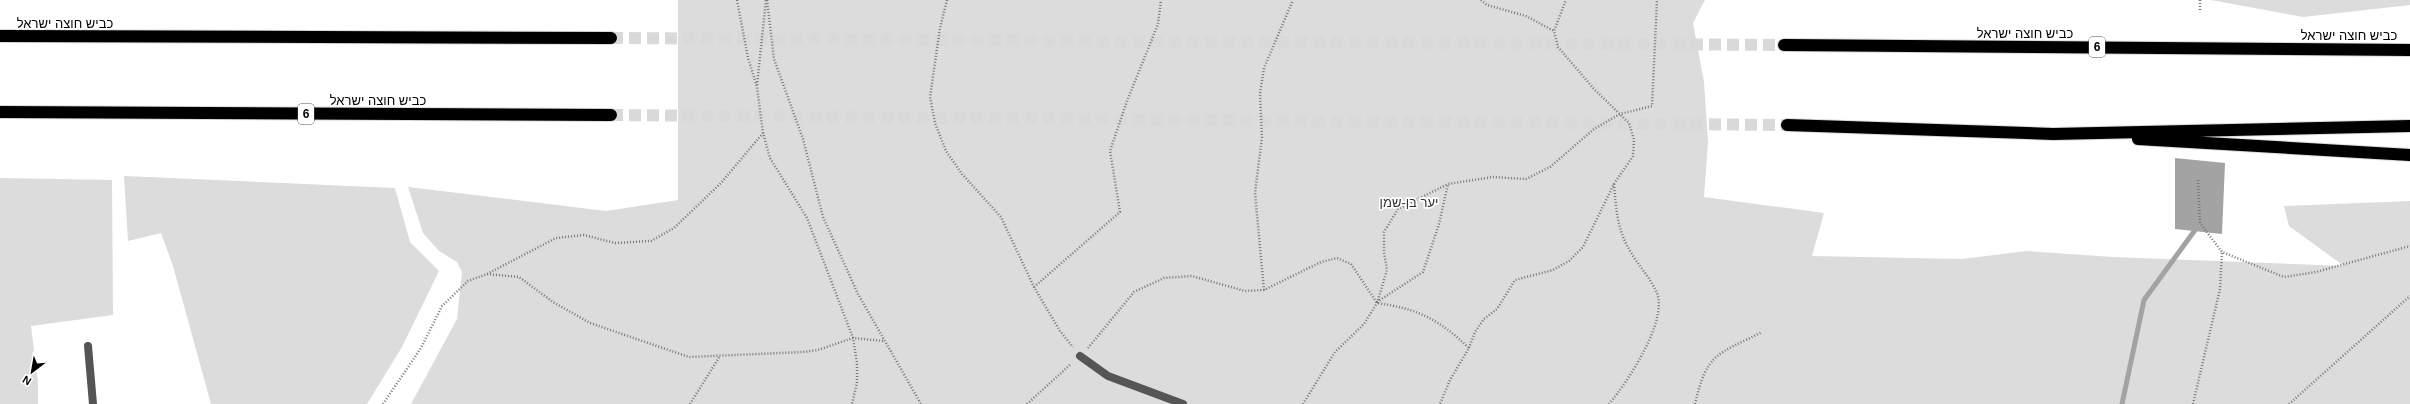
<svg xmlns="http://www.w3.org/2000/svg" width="2410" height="404" viewBox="0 0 2410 404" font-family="Helvetica,'Noto Sans Hebrew',sans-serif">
<rect width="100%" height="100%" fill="#fff"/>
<path fill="#dcdcdc" d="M678,0H1705L1693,23L1704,82L1708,142L1704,197L1824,213L1812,256L1962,259L2026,251L2113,257L2344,266L2289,226L2284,206L2410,201V404H411L457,319L462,272L457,262L439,251L423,233L408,187L606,211L678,200Z
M2211,0H2410V5L2303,17Z
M124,176L395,188L410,242L439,271L402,347L367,404H211L173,266L161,233L128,241Z
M0,178L112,180L113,315L31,326L38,382V404H0Z"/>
<path fill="#a3a3a3" d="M2175,158L2225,163L2222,234L2175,229Z"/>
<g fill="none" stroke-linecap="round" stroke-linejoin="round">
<path stroke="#a3a3a3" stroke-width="5" d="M2122,404L2144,300L2198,226"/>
<path stroke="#d9d9d9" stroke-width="12" stroke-dasharray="12 6" stroke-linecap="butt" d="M611,38L1784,45
M611,115L1787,125"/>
<g stroke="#dbdbdb" stroke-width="14">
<path id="highway" d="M0,36L611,38
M1784,45L2410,50
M0,112L611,115
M1787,125L2053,134L2410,126
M2138,139L2410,155"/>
</g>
<path stroke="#777" stroke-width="2.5" stroke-dasharray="1 2" stroke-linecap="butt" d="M737,0L748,58L757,87L763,133L770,158L807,218L853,338L857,363V383L852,404
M767,0L774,59L803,139L823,217L858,294L921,404
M947,0L940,28L930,97L935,123L946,151L962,174L1001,217L1034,287L1060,331L1073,347
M1481,0L1487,5L1526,16L1554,31
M2200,0V10
M757,85L766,0
M2198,180L2200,223L2222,252L2284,277L2316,272L2410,246
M487,274L556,238L584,235L615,243L651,241L674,228L721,183L763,133
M1034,287L1120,212L1110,151L1127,101L1158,24L1161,0
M1264,290L1255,193L1262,137L1260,93L1264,68L1293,0
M1377,302L1423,272L1439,224L1448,184
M1088,348L1134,292L1164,278L1192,276L1245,291L1264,290L1321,262L1337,258L1351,264L1377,303C1419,309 1438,319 1469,348L1450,380L1440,404
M1469,348L1475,332L1484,319L1497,309L1515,280L1553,270L1569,261L1583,247L1614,184L1633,156L1634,140L1629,123L1594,89L1558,47L1554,31L1566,0
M383,404L421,348L442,306L468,281L487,274L519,277L553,302L590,323L689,357L803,352L818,350L853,338L884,341
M690,404L720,356
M1027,404L1071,364
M1303,404L1335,352L1364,324L1377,303L1387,270L1384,252V232L1398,209L1448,184L1493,177L1526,179L1550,167L1594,129L1620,114L1652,106L1657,0
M1609,404C1627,383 1668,321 1657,293C1650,277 1637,264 1629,249C1617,229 1616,207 1614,184
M1695,404C1707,352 1717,355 1762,332
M2193,404L2220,289L2222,252
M2289,404L2410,296"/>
<path stroke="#555" stroke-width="8" d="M88,346L93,404
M1080,356L1108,376L1183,404"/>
<use href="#highway" stroke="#000" stroke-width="12"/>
</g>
<g text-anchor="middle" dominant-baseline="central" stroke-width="3.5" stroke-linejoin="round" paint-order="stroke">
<g fill="#fff" stroke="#4c4c4c" stroke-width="1">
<rect x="2089" y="37" width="16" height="20" rx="3"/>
<rect x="298" y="104" width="16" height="20" rx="3"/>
</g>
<g font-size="12" font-weight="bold" fill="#000">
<text x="2097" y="47">6</text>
<text x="306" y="114">6</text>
</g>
<g font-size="13" fill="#000" stroke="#fff">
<text x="65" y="23">כביש חוצה ישראל</text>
<text x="2025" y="33">כביש חוצה ישראל</text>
<text x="2349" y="35">כביש חוצה ישראל</text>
<text x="378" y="100">כביש חוצה ישראל</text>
</g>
<g font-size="13" fill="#333" stroke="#fff">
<text x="1409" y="202">יער בן-שמן</text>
</g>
</g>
<g transform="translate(32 372) rotate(211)" stroke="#ffffff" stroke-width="3" paint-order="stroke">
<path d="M0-3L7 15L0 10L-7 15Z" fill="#000000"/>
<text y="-6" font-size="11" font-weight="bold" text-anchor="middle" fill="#000000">N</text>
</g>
</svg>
